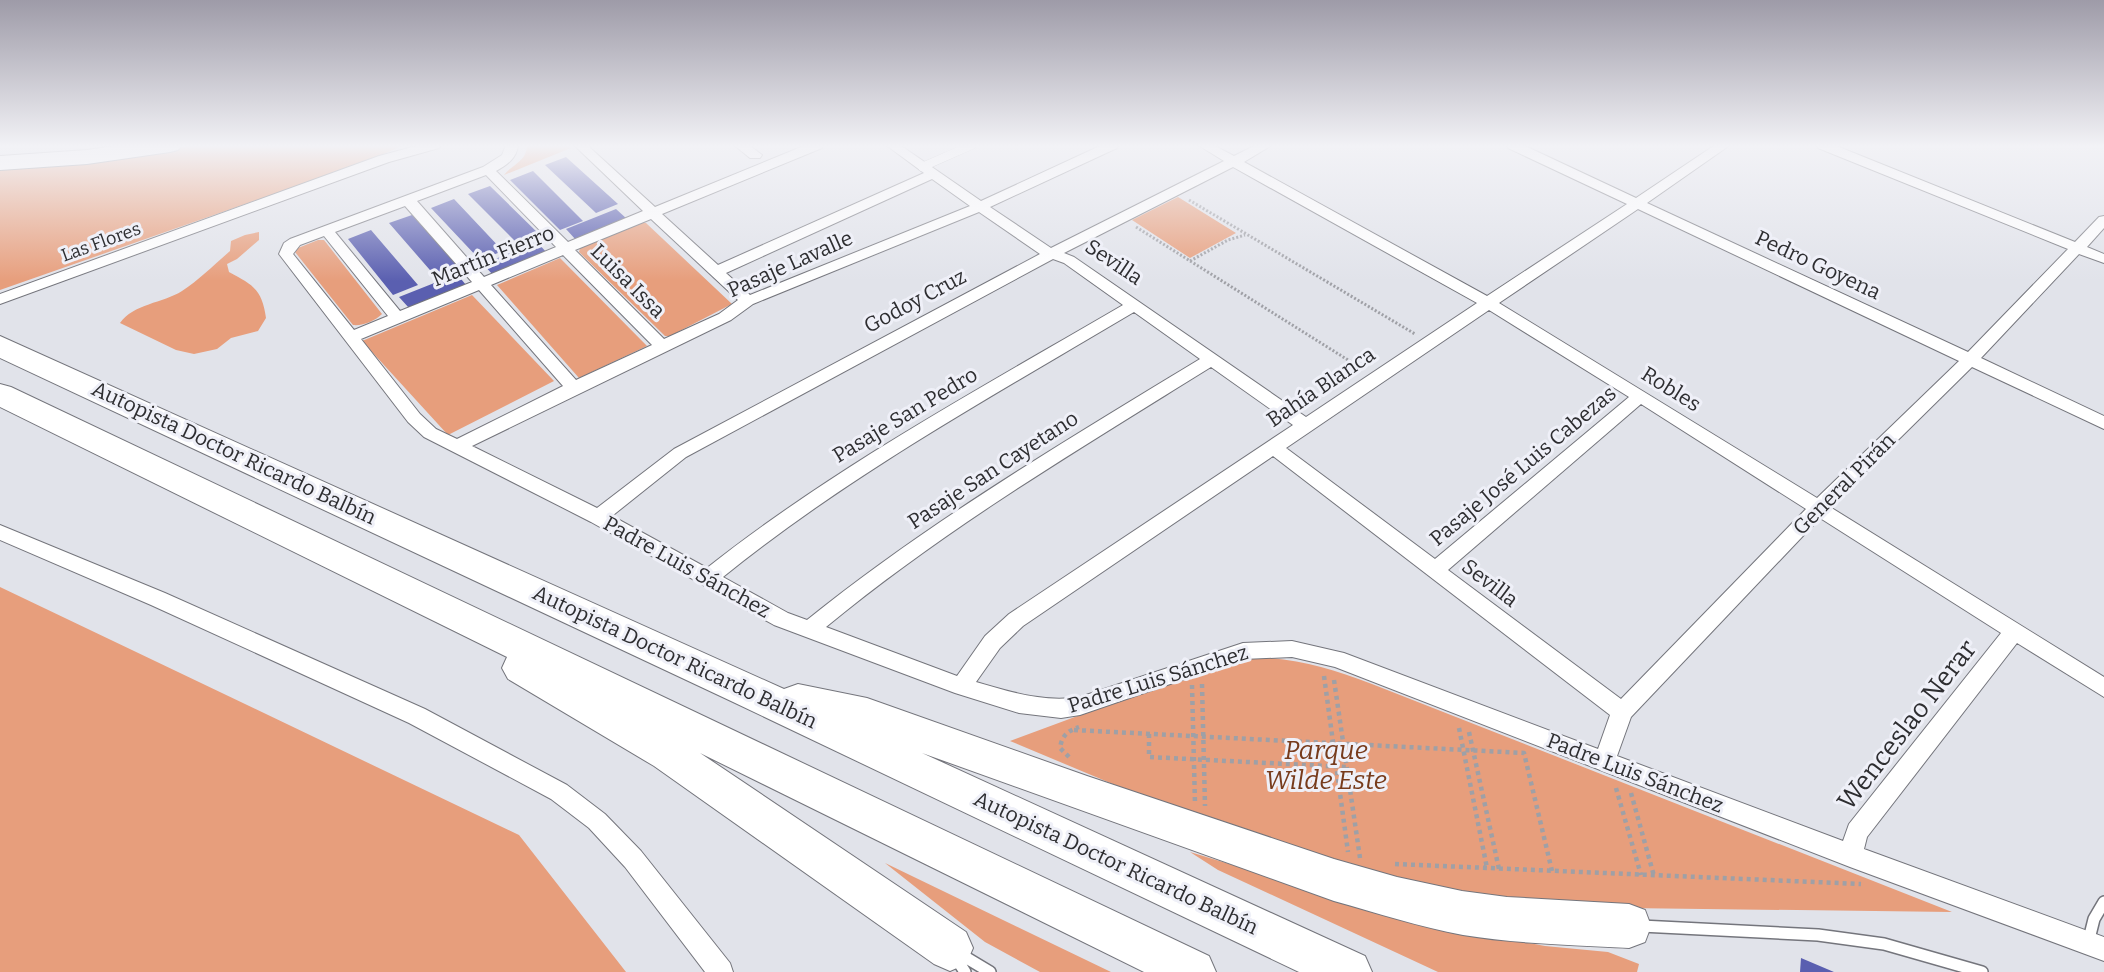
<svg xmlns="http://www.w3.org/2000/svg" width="2104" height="972" viewBox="0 0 2104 972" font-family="Bitter,serif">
<rect width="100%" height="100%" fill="#e1e3ea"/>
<path fill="#e79e7c" d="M194,145H404L368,161L0,290V168L149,153Z
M527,145H567L571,148L504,175C513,164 527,161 527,145Z
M1178,197L1236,233L1190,258L1132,220Z
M639,222L646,223L732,304L670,336H665L579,252L580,248Z
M259,232V240L237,259L227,264L229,272C253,285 262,289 266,318L258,331L231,338L217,349L194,354L176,350L120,323C133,304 163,303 182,291C199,280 215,264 230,251L231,241L245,235Z
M318,240H324L382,314C375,321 363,326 353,325L295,252L298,248Z
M560,258L647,346L579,378L497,285Z
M472,295L554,381L448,435L362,341Z
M0,587L519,835L626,972H0Z
M1251,657C1298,658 1329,668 1372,684L1952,912L1626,908L1513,903L1416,886L1189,816L1010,741L1218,664Z
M1190,852L1328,894L1486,935L1545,946L1608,952L1639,964L1637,972H1438L1218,870Z
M885,863L1111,972H1040L985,942Z"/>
<path fill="#5a5fb0" d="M566,157L618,204L596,213L545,165Z
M533,171L583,221L560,230L510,180Z
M490,186L541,236L519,245L468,194Z
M454,199L503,251L480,260L431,208Z
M616,209L627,219L576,240L566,229Z
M412,215L460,267L436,277L389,223Z
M371,230L418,285L393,295L348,239Z
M537,242L547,253L493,275L483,264Z
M457,274L466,285L409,308L399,297Z
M1801,958L1834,972H1800Z"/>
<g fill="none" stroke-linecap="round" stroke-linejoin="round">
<g stroke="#74757c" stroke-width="9">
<path id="service-far1" d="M922,167L972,145"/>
</g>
<g stroke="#74757c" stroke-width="14">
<path id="service" d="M1641,926L1818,935L1884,944L1982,972
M2088,943L2094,919L2104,902
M960,954L990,972
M956,958L965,972"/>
</g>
<g stroke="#74757c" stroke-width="2">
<path id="minor" d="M420,145H441L439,148L389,162L0,304V294L379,156Z
M506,145H518C517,158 507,165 496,171L568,242L643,211L574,145H587L655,207L806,145H823L822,148L662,214L718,265L924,173L886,145H900L981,201L1102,145H1118L1117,148L990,207L1051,248L1224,161L1198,145H1213L1234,156L1256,145H1272L1244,162L1487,296L1627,204L1508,148L1507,145H1523L1636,198L1715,145H1730L1647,203L1968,352L2068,249L1818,148L1817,145H1834L2075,242L2099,217L2104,216V228L2087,247L2104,254V263L2079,254L1981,358L2104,416V429L1972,367L1830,507L2104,677V697L2017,643L1867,837L1864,849L2104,937V961L1850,867L1335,667L1292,657L1243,659L1080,715L1061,718L1019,713L955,693L774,625L591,522L424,437L408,422L279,254L284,243L290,239L483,167L502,155ZM1233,167L1477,303L1306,417L1074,257L1064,253ZM486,175L556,247L484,277L417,201ZM932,179L970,206L750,295L726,273ZM405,206L472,282L400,311L335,232ZM1638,209L1959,361L1817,498L1499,303ZM979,212L1040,254L674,449L597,508L472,446L731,320L753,304ZM651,219L738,300L719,314L664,339L575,250ZM324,236L388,316L354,330L293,254L300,245ZM563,255L652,345L576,380L491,285ZM1053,259L1064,263L1123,305C981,388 836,466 707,568L612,516L686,457ZM479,290L563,386L457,439L436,429L420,414L361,339ZM1489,310L1629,397L1435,559L1286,448ZM1134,312L1200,359C1065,441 930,521 807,620L788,613L723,577C850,474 993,396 1134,312ZM1211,367L1293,425L1009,614L985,636L957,676L826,627C946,528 1079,449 1211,367ZM1641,404L1806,509L1621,699L1448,570ZM1273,456L1610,715L1598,749L1344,653L1292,641L1243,643L1080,697C1044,703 1011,692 976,682L1000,648L1023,626ZM1820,518L2001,633L1849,824L1843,841L1617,756L1631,717Z
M734,145H749L762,155L760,158H750Z
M0,525L165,593L425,709L567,785L605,814L641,851L730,963L733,972H705L625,867L589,828L551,799L409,723L151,605L0,540Z"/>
</g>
<g stroke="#74757c" stroke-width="2">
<path id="motorway" d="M121,145H182L178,150L170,152L87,164L0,170V156L87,150Z
M0,336L784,689L798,684L867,698L1087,776L1334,859L1397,877L1462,891L1507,897L1629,904L1645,910L1651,926L1645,942L1629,948C1574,945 1518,944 1463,935C1420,927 1377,913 1334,901L922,753L1365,956L1372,972H1299L731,701L0,358Z
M0,384L11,387L1209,956L1216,972H1144L700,753L966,932L973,948L966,964L950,971L934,964L654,766L508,679L502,668L507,657L0,407Z"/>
</g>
<path stroke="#9fa0a6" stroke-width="3" stroke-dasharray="2 2" stroke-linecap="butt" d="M1189,200L1415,334
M1136,227L1356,365
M1190,261L1228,240L1245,235"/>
<path stroke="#9fa0a6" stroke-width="4" stroke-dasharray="3 3" stroke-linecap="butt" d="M1353,363L1361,368"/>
<path stroke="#9fa0a6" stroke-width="4.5" stroke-dasharray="4 4" stroke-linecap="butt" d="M1324,676L1348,852
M1334,680L1360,858
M1202,684L1205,806
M1192,685L1195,804
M1459,728L1487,868
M1074,730L1524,753L1552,871
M1469,732L1499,869
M1149,734V757L1347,767
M1069,757L1060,748C1062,735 1068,731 1079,727
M1616,788L1641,875
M1631,793L1654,876
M1395,864L1861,884"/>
<use href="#service-far1" stroke="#fff" stroke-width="8"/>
<use href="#service" stroke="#fff" stroke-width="11"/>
<use href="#minor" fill="#fff" fill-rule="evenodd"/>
<use href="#motorway" fill="#fff" fill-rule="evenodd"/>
</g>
<linearGradient id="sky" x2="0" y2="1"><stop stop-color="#9e9ba8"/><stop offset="0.52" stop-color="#f2f2f6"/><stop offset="1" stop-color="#f2f2f6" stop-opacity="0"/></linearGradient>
<rect width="2104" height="281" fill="url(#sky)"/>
<g text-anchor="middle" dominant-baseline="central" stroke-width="6" stroke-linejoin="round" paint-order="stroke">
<g font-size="18" fill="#2e2e31" stroke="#eff0f8">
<text transform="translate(101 242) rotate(-20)">Las Flores</text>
</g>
<g font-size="21" fill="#2e2e31" stroke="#eff0f8">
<text transform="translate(493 256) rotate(-22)">Martín Fierro</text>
<text transform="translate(1114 262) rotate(34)">Sevilla</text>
<text transform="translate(790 264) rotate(-24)">Pasaje Lavalle</text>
<text transform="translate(1818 265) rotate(25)">Pedro Goyena</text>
<text transform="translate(628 281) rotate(45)">Luisa Issa</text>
<text transform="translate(915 301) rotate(-28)">Godoy Cruz</text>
<text transform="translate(1321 387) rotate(-34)">Bahía Blanca</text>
<text transform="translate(1671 389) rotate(32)">Robles</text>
<text transform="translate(905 415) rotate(-31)">Pasaje San Pedro</text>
<text transform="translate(234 453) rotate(25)">Autopista Doctor Ricardo Balbín</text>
<text transform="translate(1523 466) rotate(-40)">Pasaje José Luis Cabezas</text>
<text transform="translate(993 470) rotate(-33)">Pasaje San Cayetano</text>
<text transform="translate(1844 484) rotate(-45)">General Pirán</text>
<text transform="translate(687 567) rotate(29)">Padre Luis Sánchez</text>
<text transform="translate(1490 583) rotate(37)">Sevilla</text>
<text transform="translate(675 657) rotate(25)">Autopista Doctor Ricardo Balbín</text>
<text transform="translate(1158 679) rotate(-17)">Padre Luis Sánchez</text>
<text transform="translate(1635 773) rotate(21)">Padre Luis Sánchez</text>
<text transform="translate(1116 863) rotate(25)">Autopista Doctor Ricardo Balbín</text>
</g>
<g font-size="26" fill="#2e2e31" stroke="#eff0f8">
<text transform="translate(1907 725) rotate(-52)">Wenceslao Nerar</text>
</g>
<g font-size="26" font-style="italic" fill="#773b1c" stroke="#eff0f8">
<text x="1326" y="750">Parque<tspan x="1326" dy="30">Wilde Este</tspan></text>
</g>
</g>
</svg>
